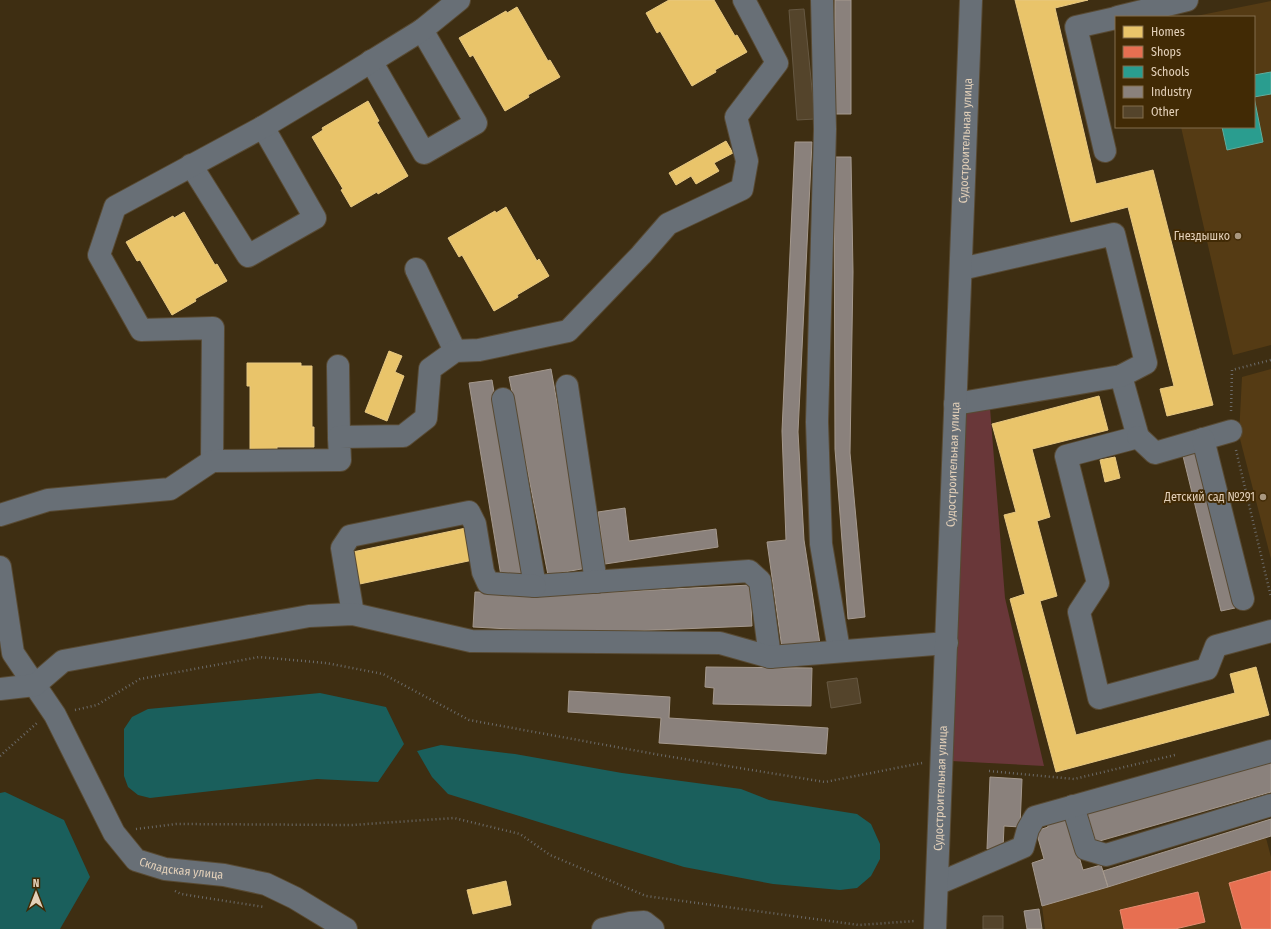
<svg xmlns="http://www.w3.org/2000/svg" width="1271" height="929" viewBox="0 0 1271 929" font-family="'Fira Sans Condensed',sans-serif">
<rect width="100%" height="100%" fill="#3e2e12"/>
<path fill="#553b14" d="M1271,1V345L1233,355L1181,127H1254V17H1191Z
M1271,369V559L1239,435L1242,377Z
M1266,838L1271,857V929H1045L1042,906L1108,887Z"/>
<path fill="#693739" d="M990,408L1005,598L1044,766L951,761L961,411Z"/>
<path fill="#1a5f5c" d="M320,693L386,707L404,744L378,782L317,779L150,798L138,795L128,787L124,776V729L132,717L148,709Z
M441,745L515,754L622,773L741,789L769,800L857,814L871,824L880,844V859L871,876L857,888L840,890L773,884L684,867L448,794L432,777L417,751Z
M5,792L64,820L90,877L60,929H0V793Z"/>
<path fill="#e9c46a" stroke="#e7c882" d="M669,0H714L735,36L737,35L747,52L715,70L716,72L692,86L660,31L657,33L646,13Z
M1015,0H1088L1055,8L1096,184L1153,170L1213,405L1167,416L1160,389L1174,386L1128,207L1071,222Z
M517,7L548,61L550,60L560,77L528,95L529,97L505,111L473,55L470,57L459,38L506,11L507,13Z
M368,101L379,121L377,122L408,176L378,194L377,192L351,207L341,190L343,189L312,137L323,130L322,128Z
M726,141L733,153L714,163L719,171L696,184L691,176L676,185L669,173Z
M506,207L537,261L539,259L549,276L517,295L518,297L494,311L462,255L459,257L448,238L495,211L496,213Z
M184,212L215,265L217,264L227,281L195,299L196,301L172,315L140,260L137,261L126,242L173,216L174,218Z
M389,351L402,356L395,372L404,376L387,421L365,412Z
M247,363H301V366H312V427H314V447H277V450H250V386H247Z
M1099,396L1108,430L1032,449L1050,517L1037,521L1057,596L1040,601L1076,735L1235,693L1230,674L1256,667L1269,715L1056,772L1010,599L1025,594L1004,515L1016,512L992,424Z
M1115,457L1120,478L1105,482L1100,460Z
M466,528L473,560L355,585L348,553Z
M506,881L511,905L473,914L467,890Z"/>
<path fill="#e76f51" stroke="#e68c70" d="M1271,871V929H1242L1229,883Z
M1198,892L1205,922L1175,929H1124L1120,910Z"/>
<path fill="#2a9d8f" stroke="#62ac9c" d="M1271,72V94L1254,97V75Z
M1254,97L1263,142L1227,150L1222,127H1254Z"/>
<path fill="#8a817c" stroke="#a5998e" d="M835,0H851V114H834Z
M795,142H812L798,432L804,540L820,644L782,648L767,542L786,540L782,431Z
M834,157H851L853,272L850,453L865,617L848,619L835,449Z
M551,369L587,568L548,575L509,377Z
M492,380L524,573L501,576L469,383Z
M1198,452L1235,608L1221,611L1183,456Z
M625,508L629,541L716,529L718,547L605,564L598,512Z
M750,585L752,626L584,633L473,627L475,592L576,594Z
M706,667L812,668L811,706L713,704L714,688L705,687Z
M569,691L670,697L669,718L828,728L826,754L659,743L661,718L568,712Z
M1271,758V792L1096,842L1086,811Z
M990,777L1022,779L1020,827L1004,826L1003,849H987Z
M1067,816L1083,870L1101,865L1108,887L1042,906L1032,863L1044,859L1036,831L1048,827L1047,822Z
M1271,819V836L1108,887L1103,871Z
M1039,909L1042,929H1027L1024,911Z"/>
<path fill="#54442b" stroke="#665842" d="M804,9L815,119L797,120L789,10Z
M857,678L861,703L831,708L827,682Z
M983,916H1003V929H983Z"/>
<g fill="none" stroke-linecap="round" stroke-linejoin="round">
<g stroke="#584a33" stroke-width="24">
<g id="minor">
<path d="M822,0L825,129L817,422L821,544L839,650"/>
<path d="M1118,17L1187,0"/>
<path d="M371,61L424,153L476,123L422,30"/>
<path d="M1105,151L1076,27L1116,18"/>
<path d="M191,165L248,256L315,218L263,127"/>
<path d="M416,269L455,351"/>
<path d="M338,366L339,437"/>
<path d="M1121,376L1138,437L1066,456L1098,583L1079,612L1099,698L1207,669L1216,646L1271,631"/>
<path d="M567,386L596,582"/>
<path d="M503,399L535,586L749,571L760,581L770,657"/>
<path d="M955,404L1121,376L1146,363L1114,234L961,269"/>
<path d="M1138,437L1155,453L1231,431"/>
<path d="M1203,439L1243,599"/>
<path d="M212,461L213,328L141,330L99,255L115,207L263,127L338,82L422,30L459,0"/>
<path d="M0,515L48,500L170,489L212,461L340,460L339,437L403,436L426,418L430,369L455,351L479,350L568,331L641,255L668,224L742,189L747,161L736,117L777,63L744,0"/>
<path id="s1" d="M0,567L13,653L55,715L114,833L136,860L165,869L224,875L266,884L295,898L346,929"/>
<path d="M353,614L342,548L350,536L469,512L475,524L483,572L488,583L535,586"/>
<path d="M0,689L35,685L63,661L309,616L353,614L471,641L720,643L770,657L947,643"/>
<path d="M1073,806L1086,849L1106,855L1271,805"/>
<path d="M937,884L1023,847L1028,829L1035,817L1271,751"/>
<path d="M603,929L630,923L644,922L653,929"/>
<path id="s2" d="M935,929L971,0"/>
</g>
</g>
<path stroke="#6b6a68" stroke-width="2.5" stroke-dasharray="1 3" stroke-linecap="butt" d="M1231,411L1232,370L1271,360
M1236,450L1271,597
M75,710L97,705L140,679L259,657L326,663L383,674L469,720L660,755L825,782L922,763
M0,756L37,723
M989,771L1074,779L1175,755
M136,829L176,824L352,825L454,818L520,834L550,855L646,896L859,925L915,921
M175,891L181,894L264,907"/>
<use href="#minor" stroke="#686f76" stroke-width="22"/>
</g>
<g fill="#a9977f" stroke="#412a05" stroke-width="1.5">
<circle cx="1238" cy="236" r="4"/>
<circle cx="1263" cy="497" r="4"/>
</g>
<g text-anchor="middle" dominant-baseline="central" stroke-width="4" stroke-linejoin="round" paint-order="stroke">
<g font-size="12" fill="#e3d0b9" stroke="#412a05">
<text stroke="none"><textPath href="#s2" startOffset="789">Судостроительная улица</textPath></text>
<text stroke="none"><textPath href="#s2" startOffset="465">Судостроительная улица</textPath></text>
<text stroke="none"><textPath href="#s2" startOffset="141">Судостроительная улица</textPath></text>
<text stroke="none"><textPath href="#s1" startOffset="375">Складская улица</textPath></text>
</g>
<g font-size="12" fill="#e3d0b9" stroke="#412a05" text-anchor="end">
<text x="1230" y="236">Гнездышко</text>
<text x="1255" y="497">Детский сад №291</text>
</g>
</g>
<rect x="1115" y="16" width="140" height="112" fill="#412a05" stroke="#826c4d"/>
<rect x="1123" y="26" width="20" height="12" fill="#e9c46a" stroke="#826c4d"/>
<text x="1151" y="36" font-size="12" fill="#e3d0b9">Homes</text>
<rect x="1123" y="46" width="20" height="12" fill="#e76f51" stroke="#826c4d"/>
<text x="1151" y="56" font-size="12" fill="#e3d0b9">Shops</text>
<rect x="1123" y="66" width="20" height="12" fill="#2a9d8f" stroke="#826c4d"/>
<text x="1151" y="76" font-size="12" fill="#e3d0b9">Schools</text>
<rect x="1123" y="86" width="20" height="12" fill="#8a817c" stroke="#826c4d"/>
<text x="1151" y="96" font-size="12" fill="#e3d0b9">Industry</text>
<rect x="1123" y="106" width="20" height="12" fill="#54442b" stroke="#826c4d"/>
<text x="1151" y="116" font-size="12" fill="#e3d0b9">Other</text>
<g transform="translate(36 893)" stroke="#412a05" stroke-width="3" paint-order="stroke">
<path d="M0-3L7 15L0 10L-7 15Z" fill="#e3d0b9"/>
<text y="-6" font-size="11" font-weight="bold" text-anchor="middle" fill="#e3d0b9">N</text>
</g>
</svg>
